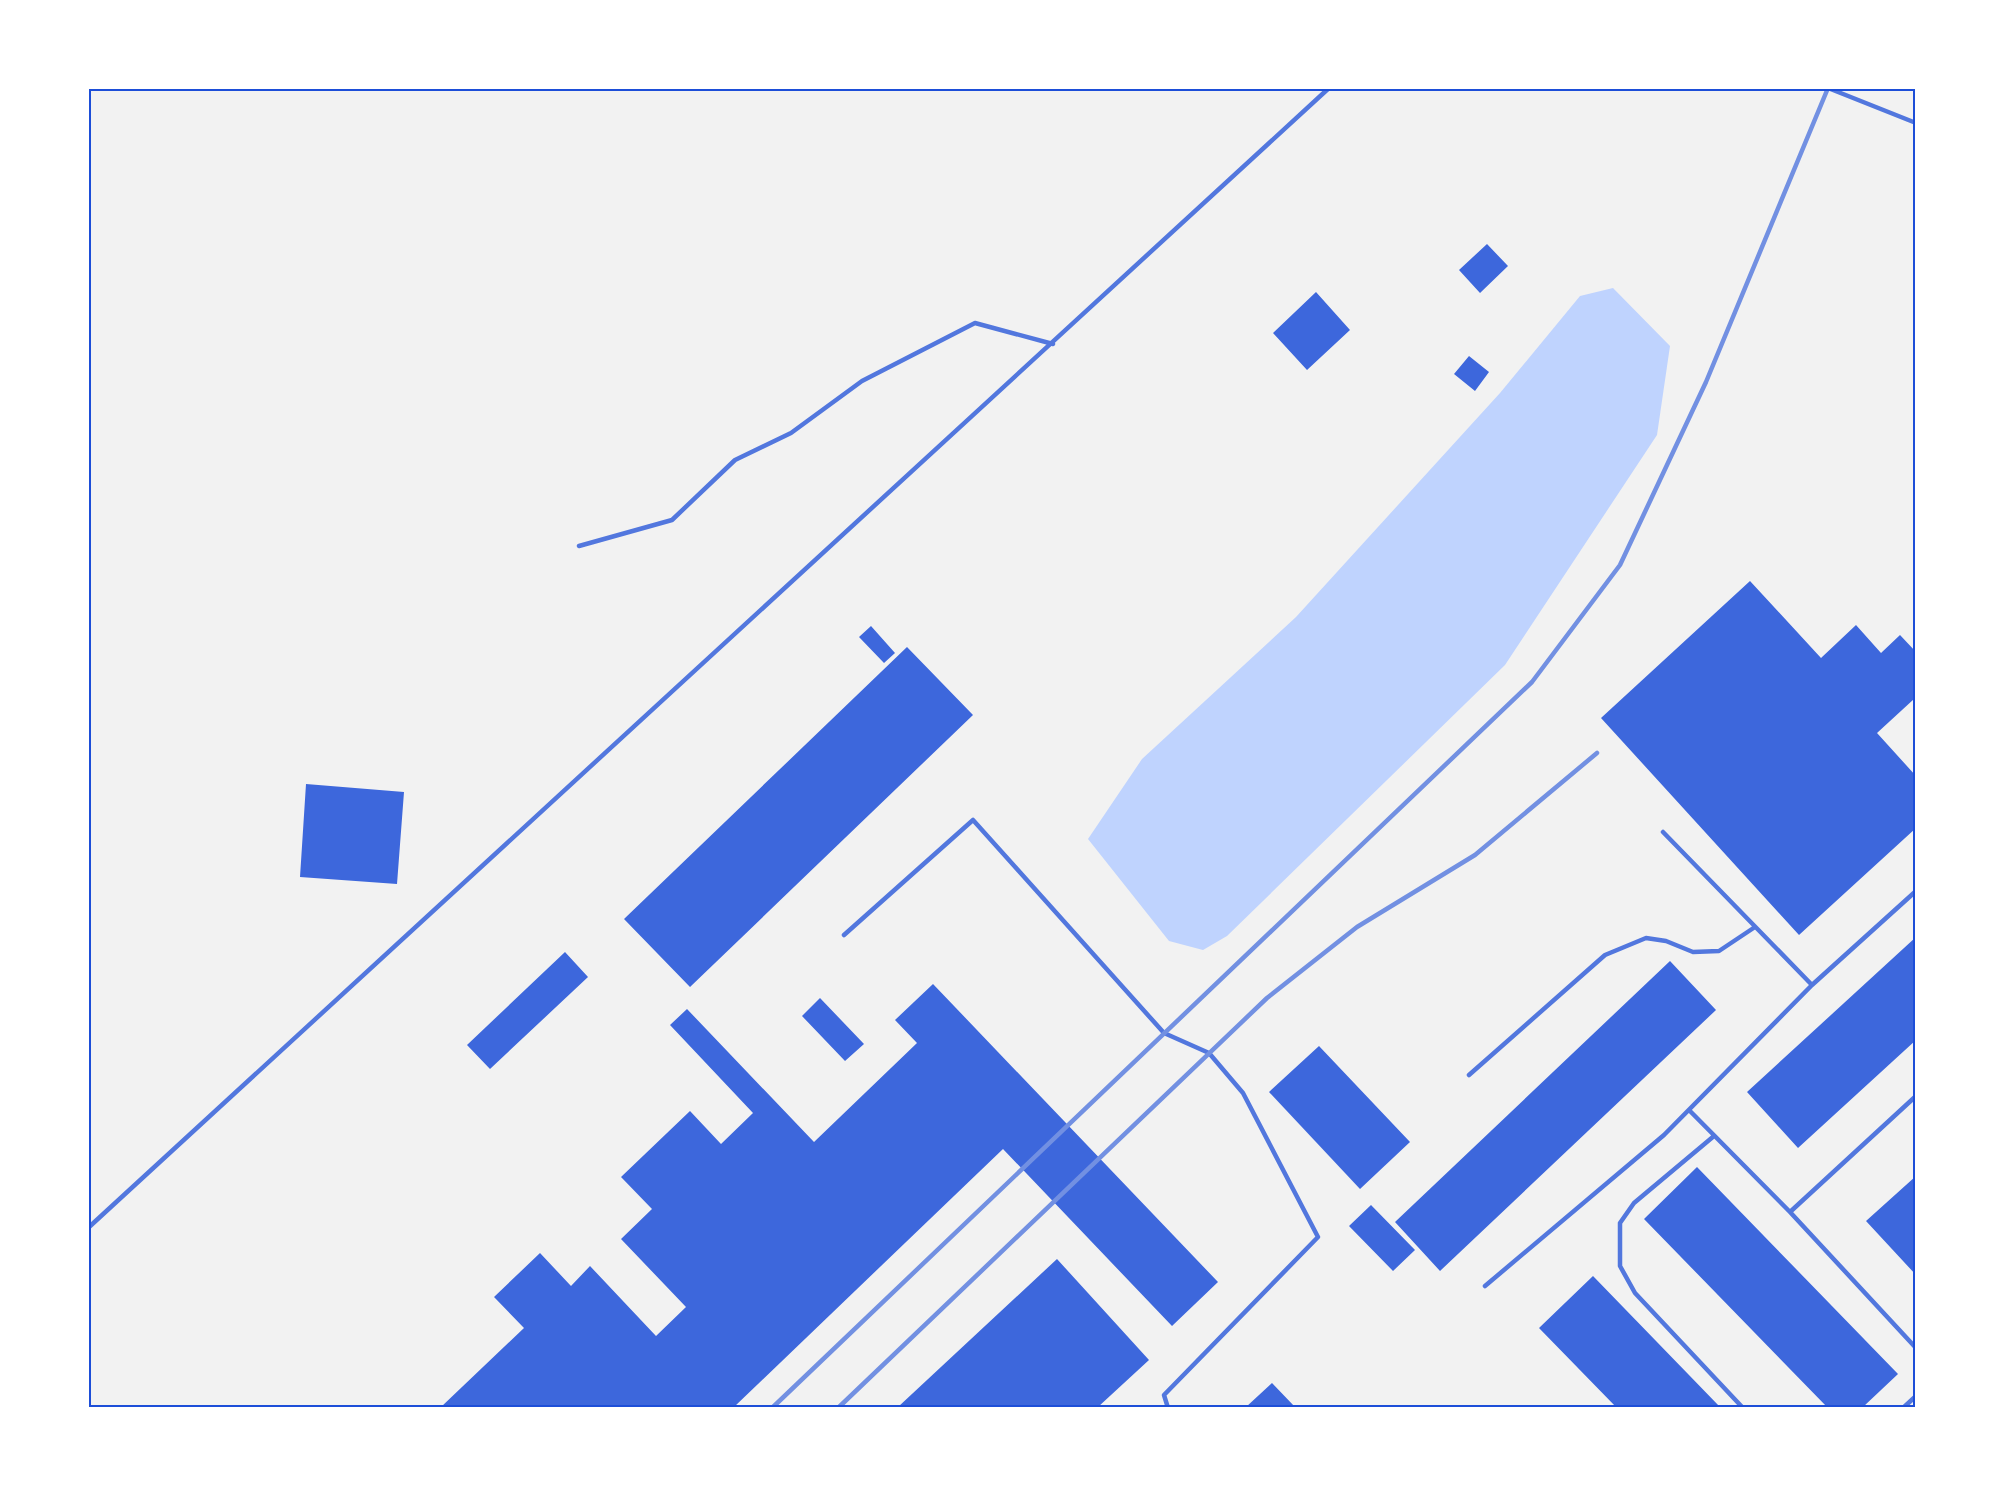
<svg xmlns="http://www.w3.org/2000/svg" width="2004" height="1496" viewBox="0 0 2004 1496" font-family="Roboto,sans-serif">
<rect width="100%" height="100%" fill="#f2f2f2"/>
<path fill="#bfd3fe" d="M1613,288L1670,346L1657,435L1505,665L1227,936L1203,950L1169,941L1088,839L1142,759L1296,617L1500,393L1580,296Z"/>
<path fill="#3d67dc" d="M1487,244L1508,266L1480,293L1459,270Z
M1316,292L1350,330L1307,370L1273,333Z
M1469,356L1489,372L1475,391L1454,374Z
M1750,581L1821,658L1856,625L1881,653L1900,635L1916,652V701L1914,699L1877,733L1916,776V828L1799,935L1601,718Z
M871,626L895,653L884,663L859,637Z
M907,647L973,715L690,987L624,919Z
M306,784L404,792L397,884L300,877Z
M1916,937V1040L1798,1148L1747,1092Z
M565,952L588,977L490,1069L467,1045Z
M1670,961L1716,1010L1440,1271L1395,1222Z
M933,984L1218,1282L1172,1326L1003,1149L734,1407H441L524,1328L494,1297L540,1253L571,1286L590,1266L656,1336L686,1307L621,1239L652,1209L621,1177L690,1111L721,1144L753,1113L670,1025L687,1009L814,1142L917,1043L895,1020Z
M820,998L864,1044L845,1061L802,1016Z
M1319,1046L1410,1142L1360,1189L1269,1092Z
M1697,1167L1898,1374L1863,1407H1827L1644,1219Z
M1916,1176V1275L1866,1221Z
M1371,1205L1415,1250L1393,1271L1349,1226Z
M1057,1259L1149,1360L1098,1407H898Z
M1593,1276L1720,1407H1616L1539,1328Z
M1272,1383L1295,1407H1246Z"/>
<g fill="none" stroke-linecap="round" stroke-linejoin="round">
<path stroke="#5277de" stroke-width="4.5" d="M1828,88L1916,123
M579,546L672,520L735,460L791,433L862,381L975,323L1053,344
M1663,832L1812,985
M844,935L973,820L1164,1033L1209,1053L1243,1093L1318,1237L1164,1395L1168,1408
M1469,1075L1605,955L1646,938L1666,941L1693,952L1719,951L1755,927
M1689,1110L1790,1212L1916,1348
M1714,1136L1634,1203L1620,1223V1266L1635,1293L1743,1408
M1790,1212L1916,1096
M88,1228L1329,88
M1485,1286L1664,1135L1812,985L1916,891
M1903,1408L1916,1396"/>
<path stroke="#7290e2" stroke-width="4.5" d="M772,1408L1532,682L1620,565L1706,382L1828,88
M838,1408L1267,998L1357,927L1475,855L1597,753"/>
</g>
<rect width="2004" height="1496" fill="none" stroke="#ffffff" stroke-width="180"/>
<rect x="90" y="90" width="1824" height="1316" fill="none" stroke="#1d4ed8" stroke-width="2"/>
</svg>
